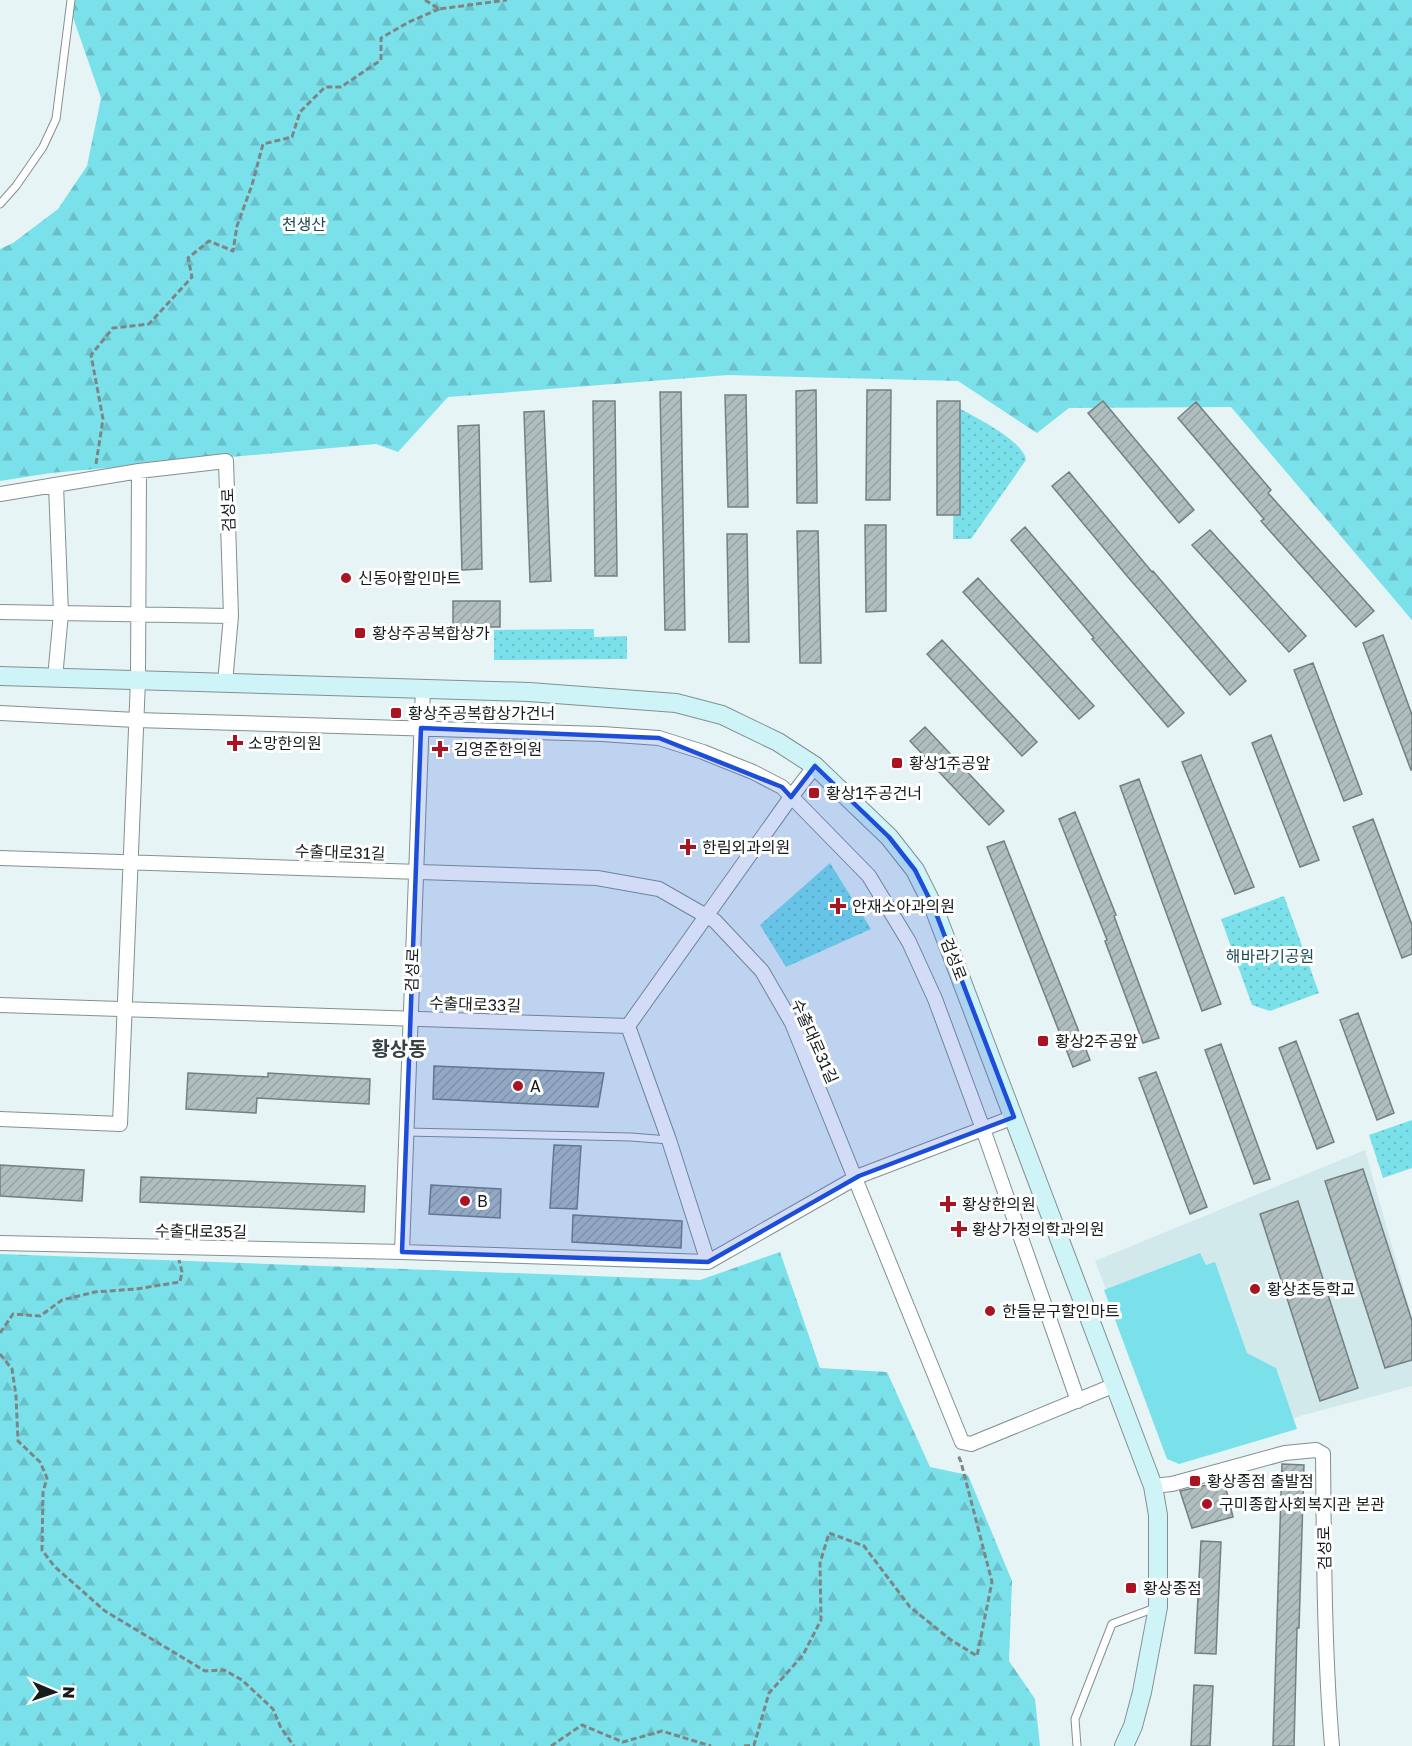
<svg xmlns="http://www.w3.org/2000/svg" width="1412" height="1746" viewBox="0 0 1412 1746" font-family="'Golos Text','Noto Sans KR',sans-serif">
<defs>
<pattern id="forest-firs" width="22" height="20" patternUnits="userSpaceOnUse" patternTransform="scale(1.5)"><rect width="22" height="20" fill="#7ae1eb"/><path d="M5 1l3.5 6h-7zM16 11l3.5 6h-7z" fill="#69c0c9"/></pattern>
<pattern id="park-dots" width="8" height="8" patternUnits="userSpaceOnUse" patternTransform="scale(1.5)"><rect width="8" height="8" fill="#7ae1eb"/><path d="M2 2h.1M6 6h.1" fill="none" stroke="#69c0c9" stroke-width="1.8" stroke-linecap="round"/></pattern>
<pattern id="building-hatch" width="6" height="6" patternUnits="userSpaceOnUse" patternTransform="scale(1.5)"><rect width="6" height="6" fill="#b0bebf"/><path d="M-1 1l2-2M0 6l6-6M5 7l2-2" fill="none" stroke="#97a3a4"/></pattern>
</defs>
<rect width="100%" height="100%" fill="#e6f4f5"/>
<path fill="#d2e9ec" d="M1365,1150L1412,1317V1386L1173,1450L1138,1372L1095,1261Z"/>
<path fill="#7ae1eb" d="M1200,1253L1206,1265L1215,1262L1247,1353L1276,1368L1297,1429L1179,1464L1167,1459L1104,1290Z"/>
<path fill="url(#forest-firs)" d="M67,0H1412V620L1231,407L1069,408L1037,433L958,381L728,375L448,397L398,452L376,444L51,473L0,481V249L13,243L58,209L87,166L101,98Z
M780,1252L820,1368L887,1372L930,1467L968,1475L1012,1581L1009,1661L1035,1699L1040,1746H0V1254L700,1280Z"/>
<path fill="url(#park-dots)" d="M955,406C973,416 1023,440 1026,460L971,539H953Z
M594,629V637L627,636V659L494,660V630Z
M830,863L871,929L786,967L760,925Z
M1284,896L1319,993L1270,1011L1252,1005L1221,919Z
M1412,1120V1168L1383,1178L1369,1135Z"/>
<path fill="url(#building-hatch)" stroke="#738081" stroke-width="1.5" d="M816,390L817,503H797L796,391Z
M867,390H891L890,500H866Z
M660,392H681L685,630H665Z
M725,395H746L748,507H728Z
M593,401H615L617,576H595Z
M937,401H960V515H937Z
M1103,401L1194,510L1179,523L1088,413Z
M1196,402L1271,490L1268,493L1374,611L1356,627L1261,521L1264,519L1178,418Z
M544,411L551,581L530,582L524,412Z
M479,425L482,569L462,570L458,426Z
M1069,472L1152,572L1153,571L1246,681L1230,695L1127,576L1052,486Z
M865,525H886V611L866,612Z
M1025,527L1184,713L1168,727L1092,639L1094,638L1011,540Z
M1210,530L1306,636L1289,652L1192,545Z
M797,531H818L821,663H800Z
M727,534H747L749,642H729Z
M978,578L1094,706L1079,719L963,592Z
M453,601H500V627H453Z
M1383,635L1412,715V770H1411L1363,643Z
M942,640L1037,742L1022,756L927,654Z
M1313,663L1362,794L1344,801L1294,670Z
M925,727L1004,811L989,825L910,741Z
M1271,735L1319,860L1300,867L1252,743Z
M1201,755L1254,887L1235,894L1182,762Z
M1139,779L1221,1004L1202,1011L1120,786Z
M1075,812L1116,915L1114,916L1159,1038L1143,1043L1105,941L1107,940L1059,819Z
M1373,819L1412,925V954L1402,958L1353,827Z
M1004,841L1090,1060L1073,1067L987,847Z
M1358,1013L1394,1113L1377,1120L1340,1020Z
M1296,1041L1334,1142L1317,1149L1279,1048Z
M1221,1044L1270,1179L1254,1184L1205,1050Z
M434,1066L604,1073L598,1107L433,1099Z
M1156,1072L1207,1207L1190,1214L1139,1078Z
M188,1073L268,1077V1073L370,1079L369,1104L257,1098L256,1113L186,1109Z
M554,1145L581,1146L577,1209L550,1208Z
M0,1165L84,1170L82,1201L0,1196Z
M1363,1169L1412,1321V1360L1385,1368L1325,1181Z
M141,1177L365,1186L364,1212L140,1202Z
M431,1185L501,1189L500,1218L429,1214Z
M1298,1201L1358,1388L1320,1401L1260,1214Z
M573,1215L682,1221L681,1248L572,1242Z
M1282,1464L1304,1465L1299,1628H1297L1294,1746H1273Z
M1224,1481L1233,1517L1192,1528L1180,1491Z
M1201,1541L1221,1542L1216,1654L1195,1653Z
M1194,1685L1213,1686L1210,1746H1191Z"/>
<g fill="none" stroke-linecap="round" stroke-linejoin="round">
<g stroke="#839091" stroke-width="9">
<path id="lane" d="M0,204L16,186L43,147L56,119L71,0
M406,1132L631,1137L669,1140
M1077,1746L1075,1719L1112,1624L1155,1608"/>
</g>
<g stroke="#839091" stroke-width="16">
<path id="street" d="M0,494L139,471L226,461L231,616L225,683
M0,612L231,616
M55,678L61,613L56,485
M0,713L136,720L602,734L659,738L703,752L753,772L782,787L869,876L909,942L935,999L983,1129L1078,1401
M0,858L597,878L659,889L715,921L762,971L792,1023L962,1442L971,1444L1115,1385
M0,1005L628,1026
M628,1026L791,797L815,766
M628,1026L669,1140L708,1262
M0,1119L120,1124L138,680L139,471
M0,1243L402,1252L708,1262
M402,1252L423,688
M708,1262L859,1176L1014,1117
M1153,1486L1172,1484L1285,1453L1316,1450L1323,1454C1324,1551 1324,1649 1332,1746"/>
</g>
<g stroke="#839091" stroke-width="20">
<path id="secondary" d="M0,676L529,692L676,703L722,715L778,742L815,766L889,837L915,870L934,908L1153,1486L1158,1515V1607L1142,1692L1133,1726L1124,1746"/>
</g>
<path stroke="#7d8687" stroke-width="3" stroke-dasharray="6 3" stroke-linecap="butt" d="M425,0L439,9L507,0
M96,464L103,419L91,355L113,328L149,324L192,277L188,258L209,241L233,251L237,226L252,185L263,144L292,137L300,112L325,87H341L381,60V38L409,22L439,9
M0,1333L13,1314L40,1316L62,1300L95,1292L136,1289L180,1282L182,1272L179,1260
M0,1354L12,1369L16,1396L18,1441L40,1462L47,1478L43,1492L42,1550L54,1566L105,1611L205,1671L224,1670L242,1680L273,1709L281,1728L294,1746
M551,1746L582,1725L623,1742L662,1731L711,1746
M744,1746L754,1745L769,1693L803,1655L821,1620L820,1563L829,1533L864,1546L910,1607L951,1640L977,1656L992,1582L961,1462L958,1455"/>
<use href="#lane" stroke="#fff" stroke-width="7"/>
<use href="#street" stroke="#fff" stroke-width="14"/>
<use href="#secondary" stroke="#cff4f8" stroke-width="18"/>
</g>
<path fill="#1d4ed8" fill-opacity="0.2" stroke="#1d4ed8" stroke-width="4.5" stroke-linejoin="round" d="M421,728L659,738L782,787L791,797L815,766L889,837L915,870L934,908L1014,1117L859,1176L708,1262L402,1252Z"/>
<g fill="#a91322" stroke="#fff" stroke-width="2">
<circle cx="346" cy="578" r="6"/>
<rect x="354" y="627" width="12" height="12" rx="3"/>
<rect x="390" y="707" width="12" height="12" rx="3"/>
<path d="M232 734h6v6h6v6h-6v6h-6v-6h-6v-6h6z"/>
<path d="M437 740h6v6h6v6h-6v6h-6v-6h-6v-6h6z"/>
<rect x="891" y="757" width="12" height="12" rx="3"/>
<rect x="808" y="787" width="12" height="12" rx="3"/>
<path d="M685 838h6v6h6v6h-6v6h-6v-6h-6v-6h6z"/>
<path d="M835 897h6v6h6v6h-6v6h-6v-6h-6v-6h6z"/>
<rect x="1037" y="1035" width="12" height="12" rx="3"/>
<circle cx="518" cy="1086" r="6"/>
<circle cx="465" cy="1201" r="6"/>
<path d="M945 1195h6v6h6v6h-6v6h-6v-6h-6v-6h6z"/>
<path d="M956 1220h6v6h6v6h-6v6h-6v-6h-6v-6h6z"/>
<circle cx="1255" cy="1289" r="6"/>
<circle cx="990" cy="1311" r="6"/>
<rect x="1189" y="1475" width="12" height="12" rx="3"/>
<circle cx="1207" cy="1504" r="6"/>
<rect x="1125" y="1582" width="12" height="12" rx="3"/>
</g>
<g text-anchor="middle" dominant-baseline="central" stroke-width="6" stroke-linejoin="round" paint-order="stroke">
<g font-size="16" fill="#1a4b50" stroke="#fff">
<text x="304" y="224">천생산</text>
<text x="1270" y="956">해바라기공원</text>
</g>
<g font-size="16" fill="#161b1c" stroke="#fff">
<text transform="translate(228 510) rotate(-92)">검성로</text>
<text transform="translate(340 852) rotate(2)">수출대로31길</text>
<text transform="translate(954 959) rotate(69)">검성로</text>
<text transform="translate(412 970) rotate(-88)">검성로</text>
<text transform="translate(475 1004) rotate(2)">수출대로33길</text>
<text transform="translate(815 1041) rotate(66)">수출대로31길</text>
<text transform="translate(201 1231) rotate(1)">수출대로35길</text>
<text transform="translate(1324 1548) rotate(-91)">검성로</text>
</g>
<g font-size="16" fill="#161b1c" stroke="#fff" text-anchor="start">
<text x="358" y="578">신동아할인마트</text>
<text x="372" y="633">황상주공복합상가</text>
<text x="408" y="713">황상주공복합상가건너</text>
<text x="248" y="743">소망한의원</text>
<text x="454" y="749">김영준한의원</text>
<text x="909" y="763">황상1주공앞</text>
<text x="826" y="793">황상1주공건너</text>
<text x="702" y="847">한림외과의원</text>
<text x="852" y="906">안재소아과의원</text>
<text x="1055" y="1041">황상2주공앞</text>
<text x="530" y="1086">A</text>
<text x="477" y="1201">B</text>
<text x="962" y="1204">황상한의원</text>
<text x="972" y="1229">황상가정의학과의원</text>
<text x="1267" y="1289">황상초등학교</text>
<text x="1002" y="1311">한들문구할인마트</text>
<text x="1207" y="1481">황상종점 출발점</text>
<text x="1219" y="1504">구미종합사회복지관 본관</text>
<text x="1143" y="1588">황상종점</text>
</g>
<g font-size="20" font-weight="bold" fill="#374243" stroke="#fff">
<text x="399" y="1048">황상동</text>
</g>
</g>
<g transform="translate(54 1692) rotate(92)" stroke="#ffffff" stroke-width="4.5" paint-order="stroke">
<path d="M0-4.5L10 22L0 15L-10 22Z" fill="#161b1c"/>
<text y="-9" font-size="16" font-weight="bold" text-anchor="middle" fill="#161b1c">N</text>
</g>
</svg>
